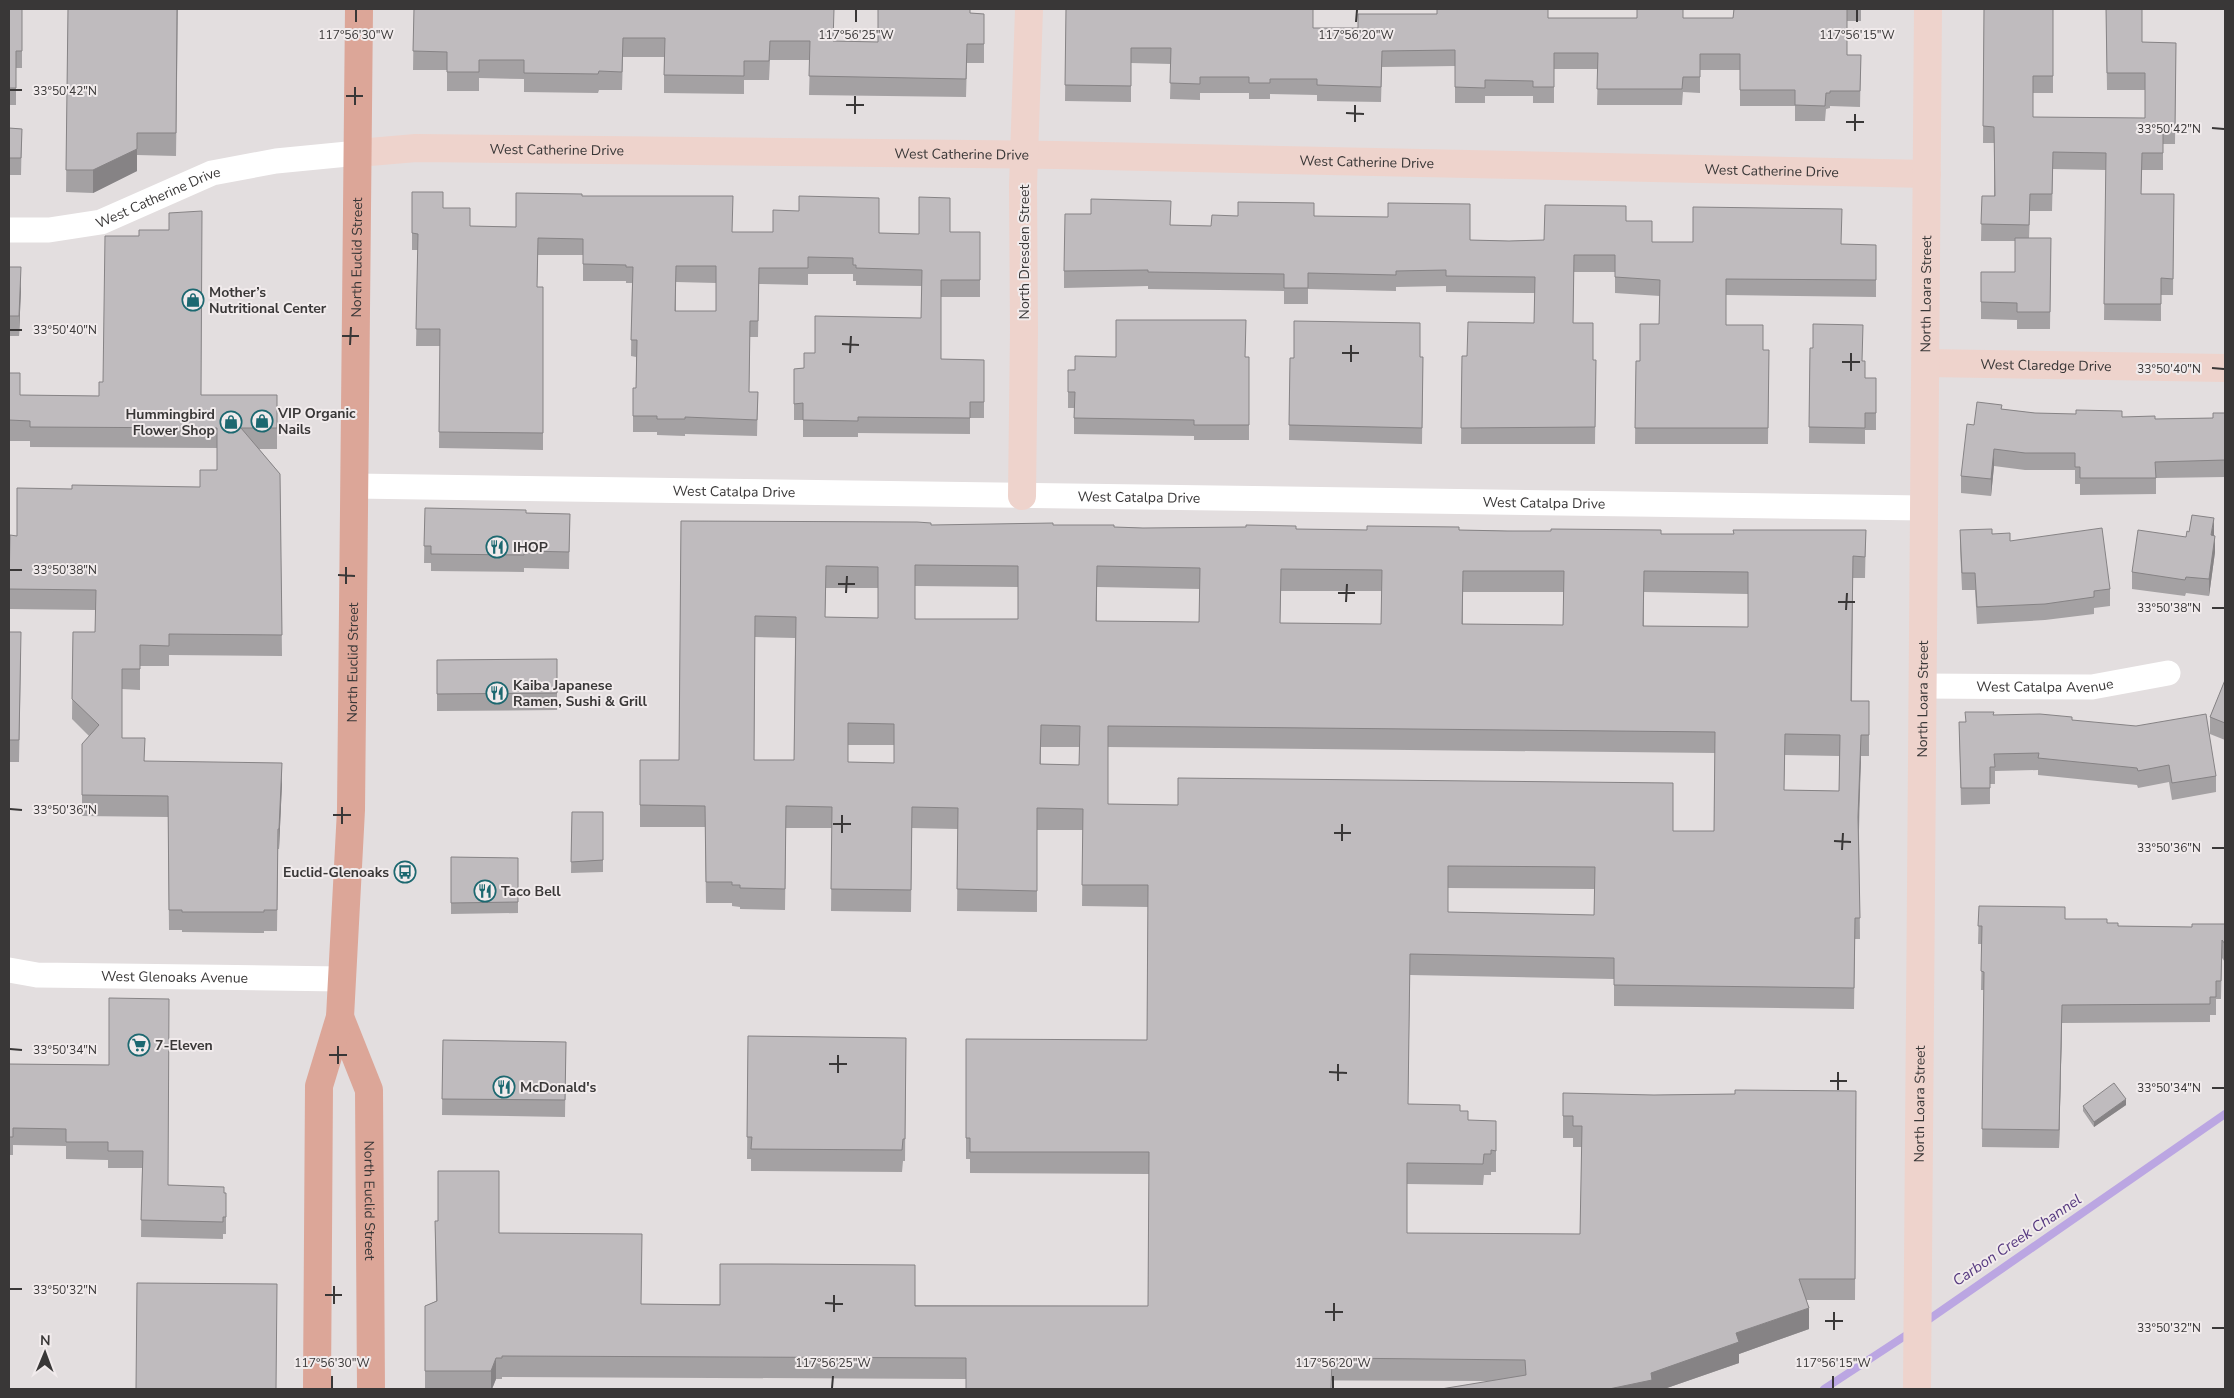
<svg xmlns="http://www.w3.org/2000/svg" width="2234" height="1398" viewBox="0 0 2234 1398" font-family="'Nunito Sans',sans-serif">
<rect width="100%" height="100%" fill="#e3dedf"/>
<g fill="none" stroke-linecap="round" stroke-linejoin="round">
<path stroke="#bba6e2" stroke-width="8" d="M1925,1322L2225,1114
M1824,1389L1911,1332"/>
<g stroke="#fff" stroke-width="25">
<path id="s1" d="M9,230H49L101,222L212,173L276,161L358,153"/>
<path id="s2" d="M354,486L1924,508"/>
<path id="s3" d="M1923,686L2092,687L2168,673"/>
<path id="s4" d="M9,970L37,975L342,979"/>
</g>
<g stroke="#eed3cc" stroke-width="28">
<path id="s5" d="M358,153L416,148L1057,155L1927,174"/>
<path id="s6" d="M1926,363L2225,368"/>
<path d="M1022,496L1024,330L1023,186L1029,9"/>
<path id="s7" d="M1917,1389L1928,9"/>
</g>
<g stroke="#dca698" stroke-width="28">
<path id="s8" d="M340,1017L369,1090L371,1389"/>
<path id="s9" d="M317,1389L319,1086L340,1017L351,810L359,9"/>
</g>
</g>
<path fill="#a4a1a3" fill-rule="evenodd" d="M9,9H22V68H16V105H9Z
M68,9H178L176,156L137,155V171L93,193L66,192Z
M414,9L833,41L878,42L970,13L984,14V63H967L966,97L809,95L810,60H770L769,80H744V94L664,93V57H623L622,90H599L598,93L524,92V79L479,78V91H447V70H413Z
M1066,9L1313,28H1358L1548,18H1733L1734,9H1861V21H1847V55H1861L1860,107L1830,106V108L1826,109L1825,121H1795V106H1740V70H1700V93L1683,92L1682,105H1597L1598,69H1554V103H1533V96H1485V103H1455V66L1382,67L1381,102L1317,101V95L1270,94V99H1249V93H1200V100L1170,99L1171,64L1131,63V102L1065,101Z
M1984,9H2053V93H2033V117L2145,118V90H2107L2106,9L2142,42L2176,43L2175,144H2163V170H2142L2141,194H2174L2173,295H2161V321L2104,320L2106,170L2053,169L2052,211H2030L2029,238H2051L2050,329H2017V320L1981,319V272H2015V241H1981L1982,196H1994V143H1983Z
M9,128L22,129L21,175H9Z
M412,192L443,208L470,226L516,227L582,196L732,232L919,234L950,232H980V297H941V359L984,360V418H970V434L858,433V437H803V420H794V369L804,368L815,353L921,318L922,286L856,285V281H853V274H808V285L759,284L758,337H750L749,392H758L757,436L685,434V436L657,435V432H633V388H636V357L631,356L632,283H626V281H583V255H538L537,287H543V450L439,448L440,346H416L418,250H412ZM676,282L716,283V311H676Z
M1238,216H1314L1470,240L1509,241L1544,240L1626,221L1652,242L1876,245V297L1726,295V325L1763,350H1769L1768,444H1635L1636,361H1640L1659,324L1660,296L1615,293V272H1574L1573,323L1593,360H1596L1595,444H1461L1462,356H1467L1534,323L1535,293L1446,292V286L1396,287V291L1308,289V304H1284V291L1148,289V286L1064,288V271L1171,225L1211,226Z
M9,267L21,288L19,336H9Z
M1810,348L1862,361L1865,378H1876V430H1865V444L1809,443Z
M1245,357H1249V440H1194V436L1074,434V408H1068V370Z
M1423,357L1422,444L1289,440L1290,358Z
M9,373L20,395L99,396L201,395H277V449H259L280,474L282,656L169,655V666H140V690L122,689V738L145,761L282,783L279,849H278L277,931H264V933L182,932V930H169L168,817L82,816V744L89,736L72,719L73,632H95L96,610L9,609V589L17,536L72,489L200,487L217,470V448L30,447V441H9Z
M2002,409L2035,413L2122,417L2155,419L2213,418L2225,413V477L2156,478V494L2080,495V484H2075V470H2025L1994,466L1991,496L1961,493V476L1974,425Z
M425,508L526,513L570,514L569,569L524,568V572L431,571V563H424Z
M681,521L931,525H1053L1143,528L1367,530H1459L1661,534H1733L1866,530L1865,578H1853L1852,701H1869V756H1861L1859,831L1860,939H1855L1854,1009L1614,1006V979L1410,975L1408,1104L1460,1111L1468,1120L1496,1142V1172H1491V1175H1484L1483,1185L1407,1184V1233L1580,1234L1582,1147H1573V1138H1563V1116L1654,1095L1735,1094L1856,1091L1855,1300H1806L1809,1329L1739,1354V1363L1664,1389H1441L1491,1381L966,1379L502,1377V1379H496L492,1389H425V1306L436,1301L435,1221H438L499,1233L641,1304L1148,1306L1149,1174L970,1173V1159H966V1138L1147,1040L1148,907L1082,906L1083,830H1037V912L957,911L958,829L912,828L911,912L831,911L832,828H786L785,910L740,909V907L732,906V903H706L705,827H640V760H679ZM915,586L1018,587V619H915ZM1097,587L1200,589L1199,622L1097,621ZM826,588H878V618L825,617ZM1281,591H1382L1381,624L1280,623ZM1463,592H1564L1563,625L1463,624ZM1644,592L1748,594V627L1644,626ZM755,637L795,638L794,760H754ZM848,745H894V763L848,762ZM1041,747H1080L1079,765L1041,764ZM1108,747L1715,753L1714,831H1673L1178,805L1108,804ZM1785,755L1839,756V791L1784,790ZM1448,888L1595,889L1594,915L1448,912Z
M1960,530L1992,534L2010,541L2110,589V606L2094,608V614L2045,620L1977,624L1975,590H1962L1960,547Z
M2214,535L2215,552L2209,596L2186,593L2185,596L2132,589V572L2186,537Z
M9,632L21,654L19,762H9Z
M557,659V710L437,711V660Z
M2225,680V740L2210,734V717Z
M1993,715L2072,720L2216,776V792L2172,800L2169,782L2138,788L2137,785L2038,775V770L1995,771V784H1990V804L1961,805L1959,722H1965Z
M572,812H603V872L571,873Z
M451,857L518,858V913L451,914Z
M1979,906L2065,919L2107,923L2118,926L2192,927L2225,924V962L2222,958L2221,999H2216V1015H2210V1022L2062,1023L2059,1148L1982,1147L1984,990H1981L1982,944H1978Z
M748,1036L906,1038L905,1161H903L902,1172L751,1171V1159H747Z
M443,1040L566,1042L565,1117L442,1115Z
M9,1064L109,1065L168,1185L226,1193V1234H223V1239L141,1237L142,1168H108V1160L66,1159V1146L13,1145V1155H9Z
M2126,1105L2094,1127L2083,1111V1106Z"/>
<path fill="#868385" d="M137,133V171L93,193V170Z
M21,267V288L19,336V316Z
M1994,449V466L1991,496V479Z
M2214,518V535L2211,552V535Z
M2215,536V552L2209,596V579Z
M1861,735V756L1858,838V817Z
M282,763V783L279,849V829Z
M2062,1005V1023L2059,1148V1130Z
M2126,1099V1105L2094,1127V1122Z
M1809,1308V1329L1739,1354V1363L1664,1389H1608L1651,1373L1736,1333Z
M496,1358V1379L492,1389H491V1371Z"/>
<path fill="#bfbbbe" stroke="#868385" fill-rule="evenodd" d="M9,9H22V51H16V88H9Z
M68,9H177L176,133H137V149L93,170H66Z
M414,9H834L833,41L878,42V9H970V13L984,14V44H967L966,79L809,76L810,41H770L769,61H744V76L664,75L665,38H623L622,72L599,71L598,74L524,73V60H479V72H447V52L413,51Z
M1066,9H1313V28H1358V14H1437V9H1548V18H1637V9H1683V18H1733L1734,9H1847V55H1861L1860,91H1830V93H1826L1825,106L1795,105V90H1740V54H1700V77H1683L1682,89H1597L1598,53H1554V87H1533V81L1485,80V88L1455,87V50L1382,51L1381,87L1317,85V79H1270V83H1249V77H1200V84L1170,83L1171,48H1131V86L1065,85Z
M1984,9H2053V76H2033V117L2145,118V73H2107L2106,9H2142V42L2176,43L2175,128H2163V153H2142L2141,194H2174L2173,279L2161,278V304H2104L2106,153L2053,152L2052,194H2030L2029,225L1981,224L1982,196H1995L1994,127L1983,126Z
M9,128L22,129L21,158H9Z
M412,192H443V208H470V226L516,227V193L582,194V196H733L732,232H773V210L799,211V196L879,198V233L919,234V197L950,198V232H980V280H941V359L984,360V402H970V418L858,417V421L803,420V403L794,404V369L804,368V353H815V316L921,318L922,270L856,268V265H853V258L808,257V268H759L758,321H750L749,392H758L757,420L685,417V419H657V416H633V388H636L637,340H631L633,267H626V265L583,264V239L538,238L537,287H543V433L439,432L440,329H416L418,234L412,233ZM676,266H716V311H675Z
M1091,199L1171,201L1170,225L1211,226L1212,215L1238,216V202L1314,203V216L1388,217V203L1470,204V240L1509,241L1544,240L1545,205L1626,206V221H1652V242H1693V207L1842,209L1841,244L1876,245V280L1726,279V325H1763V350H1769L1768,428H1635L1636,361H1640V324H1659L1660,280L1615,277V255H1574L1573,323H1593V360H1596L1595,427L1461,428L1462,356H1467L1468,322L1534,323L1535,277L1446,276V270L1396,271V275L1308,273V288H1284V274L1148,272V270L1064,271L1065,214H1091Z
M202,211L201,395H277V428H241L280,474L282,635L169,634V646L140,645V669H122V738H145L144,761L282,763L279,829H278L277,910H264V912H182V910H169L168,796L82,795V744L99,725L72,699L73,632H95L96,590L9,589L10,535L17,536V488L72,489V485L200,487V470H217V428L30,427V421L9,420V373H20V395L99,396V382H103L105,236H139V230H169V213Z
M2015,238H2051L2050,312H2017V303L1981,302V272H2015Z
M9,267H21L19,316H9Z
M1116,320H1246L1245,357H1249V425H1194V420L1074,418L1075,392H1068V370H1075V356L1116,357Z
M1294,321L1420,323V357H1423L1422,428L1289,425L1290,358H1294Z
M1813,324L1863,325L1862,361H1865V378H1876V413H1865V428L1809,427L1810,348H1813Z
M1977,402L2002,405L2001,409L2035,413L2076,414V410L2122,411V417L2155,416V419L2213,418V413H2225V460L2155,462L2156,478H2080V467H2075V453H2025L1994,449L1991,479L1961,476L1967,424L1974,425Z
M425,508L526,510V513L570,514L569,552L524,551V555L431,554V546H424Z
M2192,515L2214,518L2211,535L2215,536L2209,579L2186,577L2185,580L2132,572L2138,530L2186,537L2187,531L2189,532Z
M681,521L917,522L931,523V525L1053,523V525H1114V527L1143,528L1246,527V525L1296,526V529L1367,530V526L1459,527V530L1507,531H1551V529L1661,530V534H1734L1733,530H1866L1865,557L1853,556L1851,701H1869V735H1861L1858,817L1860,918H1855L1854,988L1614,985V958L1410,954L1408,1104L1460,1105V1111H1468V1120L1496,1121V1151L1491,1150V1154H1484L1483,1164L1407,1163V1233L1580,1234L1582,1126H1573V1116H1563V1093L1654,1095L1735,1094V1090L1856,1091L1855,1279H1799L1809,1308L1736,1333L1739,1342L1651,1373L1652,1380L1609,1389H1441L1526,1375L1525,1360L1332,1358L1331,1389H966V1358L502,1356V1358H496L491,1371H425V1306L437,1301L435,1221H438V1171H499V1233L642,1234L641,1304L720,1305V1264H771L915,1265V1306H1148L1149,1152H970V1138H966V1039L1147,1040L1148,885H1082L1083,809L1037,808V891L957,889L958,808L912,807L911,890L831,889L832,807L786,806L785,889L740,888V885H732V882H706L705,806L640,805V760H679ZM915,565L1018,566V619H915ZM826,566L878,567V618L825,617ZM1097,566L1200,568L1199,622L1096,621ZM1281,569L1382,570L1381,624L1280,623ZM1463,571H1564L1563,625L1462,624ZM1644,571L1748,572V627L1643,626ZM755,616L796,617L794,760H754ZM848,723L894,724V763L848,762ZM1041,725L1080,726L1079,765L1040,764ZM1108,726L1715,732L1714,831H1673V783L1178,778V805L1108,804ZM1785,734L1840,735L1839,791L1784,790ZM1448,866L1595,867L1594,915L1448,912Z
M2102,528L2110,589L2094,591V597L2045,604L1977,607L1975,573H1962L1960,530L1992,529V534L2010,533V541Z
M9,632H21L19,740H9Z
M557,659V693L437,694V660Z
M2225,680V723L2210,717Z
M1965,712H1994L1993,715L2040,714L2072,717V720L2136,726L2206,714L2216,776L2172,783L2169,765L2138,771L2137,768L2038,758L2039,753L1994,754L1995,767H1990V788H1961L1959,722H1966Z
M572,812H603V860L571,862Z
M451,857L518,858V902L451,903Z
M1979,906L2065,907V919H2107V923H2118V926L2192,927V924H2225V944L2222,940L2221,981H2216V997H2210V1004L2062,1005L2059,1130L1982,1129L1984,972L1981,971L1982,926H1978Z
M109,998L169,999L168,1185L224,1187V1193H226V1217H223V1222L141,1220L143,1151H108V1142H66V1129L13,1128V1137H9V1064L109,1065Z
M748,1036L906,1038L905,1139H903L902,1150L751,1149L752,1137H747Z
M443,1040L566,1042L565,1100L442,1099Z
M2114,1083L2126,1099L2094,1122L2083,1106Z
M137,1283L277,1284L276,1389H136Z"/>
<path fill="none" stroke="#393737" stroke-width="2" d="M356,22V10M856,22V10M1356,22L1357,10M1857,22V10M10,90H22M346,96H363M355,105V87M846,105H864M1346,113L1364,114M855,114V96M1355,122V105M1846,122H1864M2212,128L2224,129M1855,131V114M10,330H22M342,336H359M842,344L859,345M350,345L351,327M850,353L851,336M1342,353H1359M1351,362V345M1842,362H1860M2212,368L2224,369M1851,371V353M10,570H22M338,575L355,576M346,584V567M838,584H855M846,593L847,576M1338,593H1355M1346,602L1347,584M1838,602H1855M2212,608H2224M1846,610L1847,593M10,809L22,810M333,815H351M342,824V807M833,824H851M842,833V815M1334,833H1351M1342,841V824M1834,841L1851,842M2212,848H2224M1842,850L1843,833M10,1049L22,1050M329,1055H347M338,1064V1046M829,1064H847M1329,1072L1347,1073M838,1073V1055M1338,1081V1064M1830,1081H1847M2212,1088H2224M1838,1090V1072M10,1289H22M325,1295H342M825,1303L843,1304M334,1304V1286M834,1312V1295M1325,1312H1343M1334,1321V1303M1825,1321H1843M2212,1328H2224M1834,1330V1312M332,1388V1376M832,1388L833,1376M1333,1388V1376M1833,1388V1376"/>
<defs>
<g id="shop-ring" transform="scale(1.125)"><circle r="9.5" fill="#f1ebec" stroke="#1c6870" stroke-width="1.5"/><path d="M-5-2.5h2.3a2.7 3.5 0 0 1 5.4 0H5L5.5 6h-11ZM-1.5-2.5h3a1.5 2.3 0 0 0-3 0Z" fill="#1c6870"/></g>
<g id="restaurant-ring" transform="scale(1.125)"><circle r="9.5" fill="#f1ebec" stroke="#1c6870" stroke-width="1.5"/><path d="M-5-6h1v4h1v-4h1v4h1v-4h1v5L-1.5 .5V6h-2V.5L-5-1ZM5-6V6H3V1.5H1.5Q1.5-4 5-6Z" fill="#1c6870"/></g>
<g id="bus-ring" transform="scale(1.125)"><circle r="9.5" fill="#f1ebec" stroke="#1c6870" stroke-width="1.5"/><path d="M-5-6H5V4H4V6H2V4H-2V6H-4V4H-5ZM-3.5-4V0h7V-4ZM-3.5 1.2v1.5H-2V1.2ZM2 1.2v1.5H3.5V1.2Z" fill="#1c6870"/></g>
<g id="supermarket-ring" transform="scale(1.125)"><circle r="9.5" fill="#f1ebec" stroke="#1c6870" stroke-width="1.5"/><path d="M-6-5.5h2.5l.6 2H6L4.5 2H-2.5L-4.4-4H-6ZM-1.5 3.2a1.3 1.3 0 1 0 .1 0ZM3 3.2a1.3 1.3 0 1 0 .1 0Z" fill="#1c6870"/></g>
</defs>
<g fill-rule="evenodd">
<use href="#shop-ring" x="193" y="300"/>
<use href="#shop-ring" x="262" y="421"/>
<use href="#shop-ring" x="231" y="422"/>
<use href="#restaurant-ring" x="497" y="547"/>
<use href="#restaurant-ring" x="497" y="693"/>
<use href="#bus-ring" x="405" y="872"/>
<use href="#restaurant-ring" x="485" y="891"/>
<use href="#supermarket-ring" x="139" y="1045"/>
<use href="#restaurant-ring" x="504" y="1087"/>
</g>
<g text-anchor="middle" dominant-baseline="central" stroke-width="4" stroke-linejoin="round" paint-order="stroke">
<g font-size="14" fill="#393737" stroke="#f1ebec">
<text stroke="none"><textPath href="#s5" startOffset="199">West Catherine Drive</textPath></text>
<text stroke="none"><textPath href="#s5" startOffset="604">West Catherine Drive</textPath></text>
<text stroke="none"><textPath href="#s5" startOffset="1009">West Catherine Drive</textPath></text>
<text stroke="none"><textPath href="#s5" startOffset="1414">West Catherine Drive</textPath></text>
<text stroke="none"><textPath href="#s1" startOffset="155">West Catherine Drive</textPath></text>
<text transform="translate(1024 252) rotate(-90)">North Dresden Street</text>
<text stroke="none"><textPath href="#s9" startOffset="1135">North Euclid Street</textPath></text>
<text stroke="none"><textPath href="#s7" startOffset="1095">North Loara Street</textPath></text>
<text stroke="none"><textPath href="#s6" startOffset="120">West Claredge Drive</textPath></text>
<text stroke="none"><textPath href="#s2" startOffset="380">West Catalpa Drive</textPath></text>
<text stroke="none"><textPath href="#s2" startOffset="785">West Catalpa Drive</textPath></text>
<text stroke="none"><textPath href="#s2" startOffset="1190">West Catalpa Drive</textPath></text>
<text stroke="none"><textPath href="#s9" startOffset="730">North Euclid Street</textPath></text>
<text stroke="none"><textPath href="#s3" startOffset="122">West Catalpa Avenue</textPath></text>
<text stroke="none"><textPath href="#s7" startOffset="690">North Loara Street</textPath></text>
<text stroke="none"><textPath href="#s4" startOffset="166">West Glenoaks Avenue</textPath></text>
<text stroke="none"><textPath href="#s7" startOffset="285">North Loara Street</textPath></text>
<text stroke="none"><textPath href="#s8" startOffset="189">North Euclid Street</textPath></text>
</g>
<g font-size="14" font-weight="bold" fill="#393737" stroke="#f1ebec" text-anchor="start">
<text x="209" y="292">Mother’s<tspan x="209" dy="16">Nutritional Center</tspan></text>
<text x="278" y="413">VIP Organic<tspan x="278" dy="16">Nails</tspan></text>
<text x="215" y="414" text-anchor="end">Hummingbird<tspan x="215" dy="16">Flower Shop</tspan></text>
<text x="513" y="547">IHOP</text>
<text x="513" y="685">Kaiba Japanese<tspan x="513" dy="16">Ramen, Sushi &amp; Grill</tspan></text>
<text x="389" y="872" text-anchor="end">Euclid-Glenoaks</text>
<text x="501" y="891">Taco Bell</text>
<text x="155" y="1045">7-Eleven</text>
<text x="520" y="1087">McDonald's</text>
</g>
<g font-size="15" font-style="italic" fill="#55387f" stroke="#f1ebec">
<text transform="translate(2017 1240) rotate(-34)">Carbon Creek Channel</text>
</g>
</g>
<g font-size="12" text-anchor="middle" fill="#393737" stroke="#f1ebec" stroke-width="4" stroke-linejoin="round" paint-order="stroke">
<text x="356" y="39">117°56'30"W</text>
<text x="856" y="39">117°56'25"W</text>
<text x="1356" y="39">117°56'20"W</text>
<text x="1857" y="39">117°56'15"W</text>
<text x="65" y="95">33°50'42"N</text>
<text x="2169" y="133">33°50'42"N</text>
<text x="65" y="334">33°50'40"N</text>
<text x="2169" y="373">33°50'40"N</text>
<text x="65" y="574">33°50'38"N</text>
<text x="2169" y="612">33°50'38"N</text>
<text x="65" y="814">33°50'36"N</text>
<text x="2169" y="852">33°50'36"N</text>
<text x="65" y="1054">33°50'34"N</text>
<text x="2169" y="1092">33°50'34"N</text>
<text x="65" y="1294">33°50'32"N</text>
<text x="2169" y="1332">33°50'32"N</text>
<text x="332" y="1367">117°56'30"W</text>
<text x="833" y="1367">117°56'25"W</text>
<text x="1333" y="1367">117°56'20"W</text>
<text x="1833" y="1367">117°56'15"W</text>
</g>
<rect width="2234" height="1398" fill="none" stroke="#393737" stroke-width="20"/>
<g transform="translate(45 1353) rotate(1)" stroke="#f1ebec" stroke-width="4" paint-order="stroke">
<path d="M0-4L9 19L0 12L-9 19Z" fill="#393737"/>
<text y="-8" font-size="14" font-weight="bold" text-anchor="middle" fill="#393737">N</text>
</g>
</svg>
